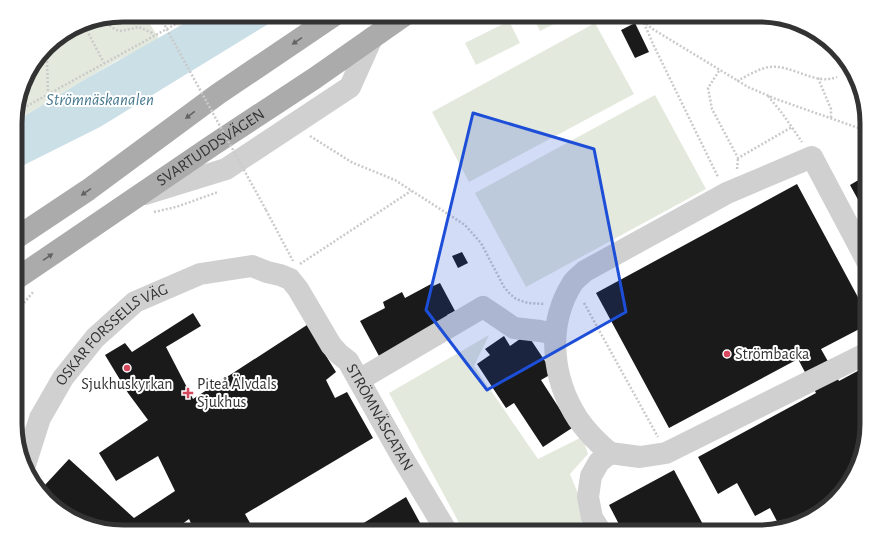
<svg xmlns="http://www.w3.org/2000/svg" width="882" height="547" viewBox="0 0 882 547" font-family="'Alegreya Sans',sans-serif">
<rect width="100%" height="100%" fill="#fff"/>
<path fill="#e4e9dd" d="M123,15H144L160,40L116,61L16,121V109L26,75L51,42L82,23Z
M170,15H199L181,25L177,26Z
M532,15H572L540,31Z
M509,21L520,43L476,65L465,43Z
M595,23L634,94L469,182L432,112Z
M655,95L706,189L526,287L475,193Z
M489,335L474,366L538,459L582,437L588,454L570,474L588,518L564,532H464L389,393Z"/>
<path fill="#cbdfe7" d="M199,15H283L100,127L16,169V121L89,77Z"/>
<path fill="#1a1a1a" d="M509,15H520V19L509,20Z
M635,23L649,52L635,58L621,30Z
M867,175V216L850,185Z
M797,184L867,314V325L821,349L839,381L867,366V431L849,484L813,517L780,527L770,508L755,516L737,483L718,494L698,457L816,393L798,359L669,428L596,293Z
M462,252L468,263L458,268L452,256Z
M440,283L455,311L447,315L449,319L379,356L360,321L385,308L383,302L402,292L405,298L431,284L433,286Z
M193,313L201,326L166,347L193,399L307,325L336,372L326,380L335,398L347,392L373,438L245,514L255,532H195L189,519L171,532H122L72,517L74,516L44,486L69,459L134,518L175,491L158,456L116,481L99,453L148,420L128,393L105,355L125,343L132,352Z
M527,334L553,373L541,380L572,428L543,447L514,403L506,408L477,364L490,355L485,349L504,336L510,346Z
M674,470L707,532H623L609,505Z
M406,497L425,532H349Z"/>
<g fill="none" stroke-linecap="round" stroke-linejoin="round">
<path stroke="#cacaca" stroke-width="2.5" stroke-dasharray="2 2" stroke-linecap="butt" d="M638,15L651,28L748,87L776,99L867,131
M94,21L99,25
M83,23L104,63
M644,23L653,44L718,177
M88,29L105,22L116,30L121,31L139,27L152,33L154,36
M719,71L708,88L712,109L738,158L792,127
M818,78L831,109V119
M737,81C747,76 758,69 769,67C792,64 815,86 837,77
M48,95L47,57L57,46L64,34
M768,96L782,113L802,142
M16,112L154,36L174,25L188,15
M310,136L353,163L395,180L465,225L481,243L504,287L510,294L516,299L528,303L544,304
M737,169L738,158
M266,210L293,261
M154,212L176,207L218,192
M300,264L411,191
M584,303L658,437
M16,312L34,291"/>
<g stroke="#d0d0d0" stroke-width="22">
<path d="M145,194L226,169L350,87L372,38"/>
<path d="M359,380L483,307L514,328L540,331L555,334"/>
<path d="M610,453L640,457L666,453L867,353"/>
<path id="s1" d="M25,465L40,418L63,378L95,338L135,302L200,274L252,266L267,272L280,275L290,279L298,289L331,345L339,354L348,361L402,457L447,532"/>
<path d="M601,532L592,518L588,497L591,476L599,462L610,453C598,443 587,432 578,419C552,379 546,326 572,284C575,279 581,275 585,271L727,193L812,157L867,261"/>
</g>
<g stroke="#ababab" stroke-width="22">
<path d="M16,238L88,190L218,94L335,15"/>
<path id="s2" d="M16,279L213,145L315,78L405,15"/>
</g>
<path stroke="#cacaca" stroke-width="2.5" stroke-dasharray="2 2" stroke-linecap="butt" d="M159,15L266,210"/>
</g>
<defs><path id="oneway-solid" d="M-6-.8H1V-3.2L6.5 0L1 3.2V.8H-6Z"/></defs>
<g fill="#636363">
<use href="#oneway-solid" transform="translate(297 41) rotate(146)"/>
<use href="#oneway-solid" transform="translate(190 115) rotate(143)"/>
<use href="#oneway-solid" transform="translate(86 192) rotate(146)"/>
<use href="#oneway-solid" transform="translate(48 257) rotate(-34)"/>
</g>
<path fill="#1d4ed8" fill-opacity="0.2" stroke="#1d4ed8" stroke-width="3" stroke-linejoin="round" d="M473,113L594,149L626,312L487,390L426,310Z"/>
<g fill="#d7485e" stroke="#fff" stroke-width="1.5">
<circle cx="727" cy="354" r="4"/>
<circle cx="127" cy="368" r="4"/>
<path d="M186 387h4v4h4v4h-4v4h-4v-4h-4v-4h4z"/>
</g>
<g text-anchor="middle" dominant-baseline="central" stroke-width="4" stroke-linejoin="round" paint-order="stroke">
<g font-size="16" fill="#333" stroke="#fff">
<text stroke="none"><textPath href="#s2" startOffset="235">SVARTUDDSVÄGEN</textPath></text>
<text stroke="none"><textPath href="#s1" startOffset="162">OSKAR FORSSELLS VÄG</textPath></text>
<text stroke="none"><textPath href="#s1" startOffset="530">STRÖMNÄSGATAN</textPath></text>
</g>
<g font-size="16" fill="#333" stroke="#fff" text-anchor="start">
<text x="735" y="354">Strömbacka</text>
<text x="127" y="384" text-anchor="middle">Sjukhuskyrkan</text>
<text x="197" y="384">Piteå Älvdals<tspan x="197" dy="18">Sjukhus</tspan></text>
</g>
<g font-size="17" font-style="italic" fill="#46798f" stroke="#fff">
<text x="100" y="99">Strömnäskanalen</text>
</g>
</g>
<path d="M0 0H882V547H0ZM123 22H759A101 101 0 0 1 860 123V424A101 101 0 0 1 759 525H123A101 101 0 0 1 22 424V123A101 101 0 0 1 123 22Z" fill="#fff" fill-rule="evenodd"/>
<path fill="none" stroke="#333" stroke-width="5" d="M123 22H759A101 101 0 0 1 860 123V424A101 101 0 0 1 759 525H123A101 101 0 0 1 22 424V123A101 101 0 0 1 123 22Z"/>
</svg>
